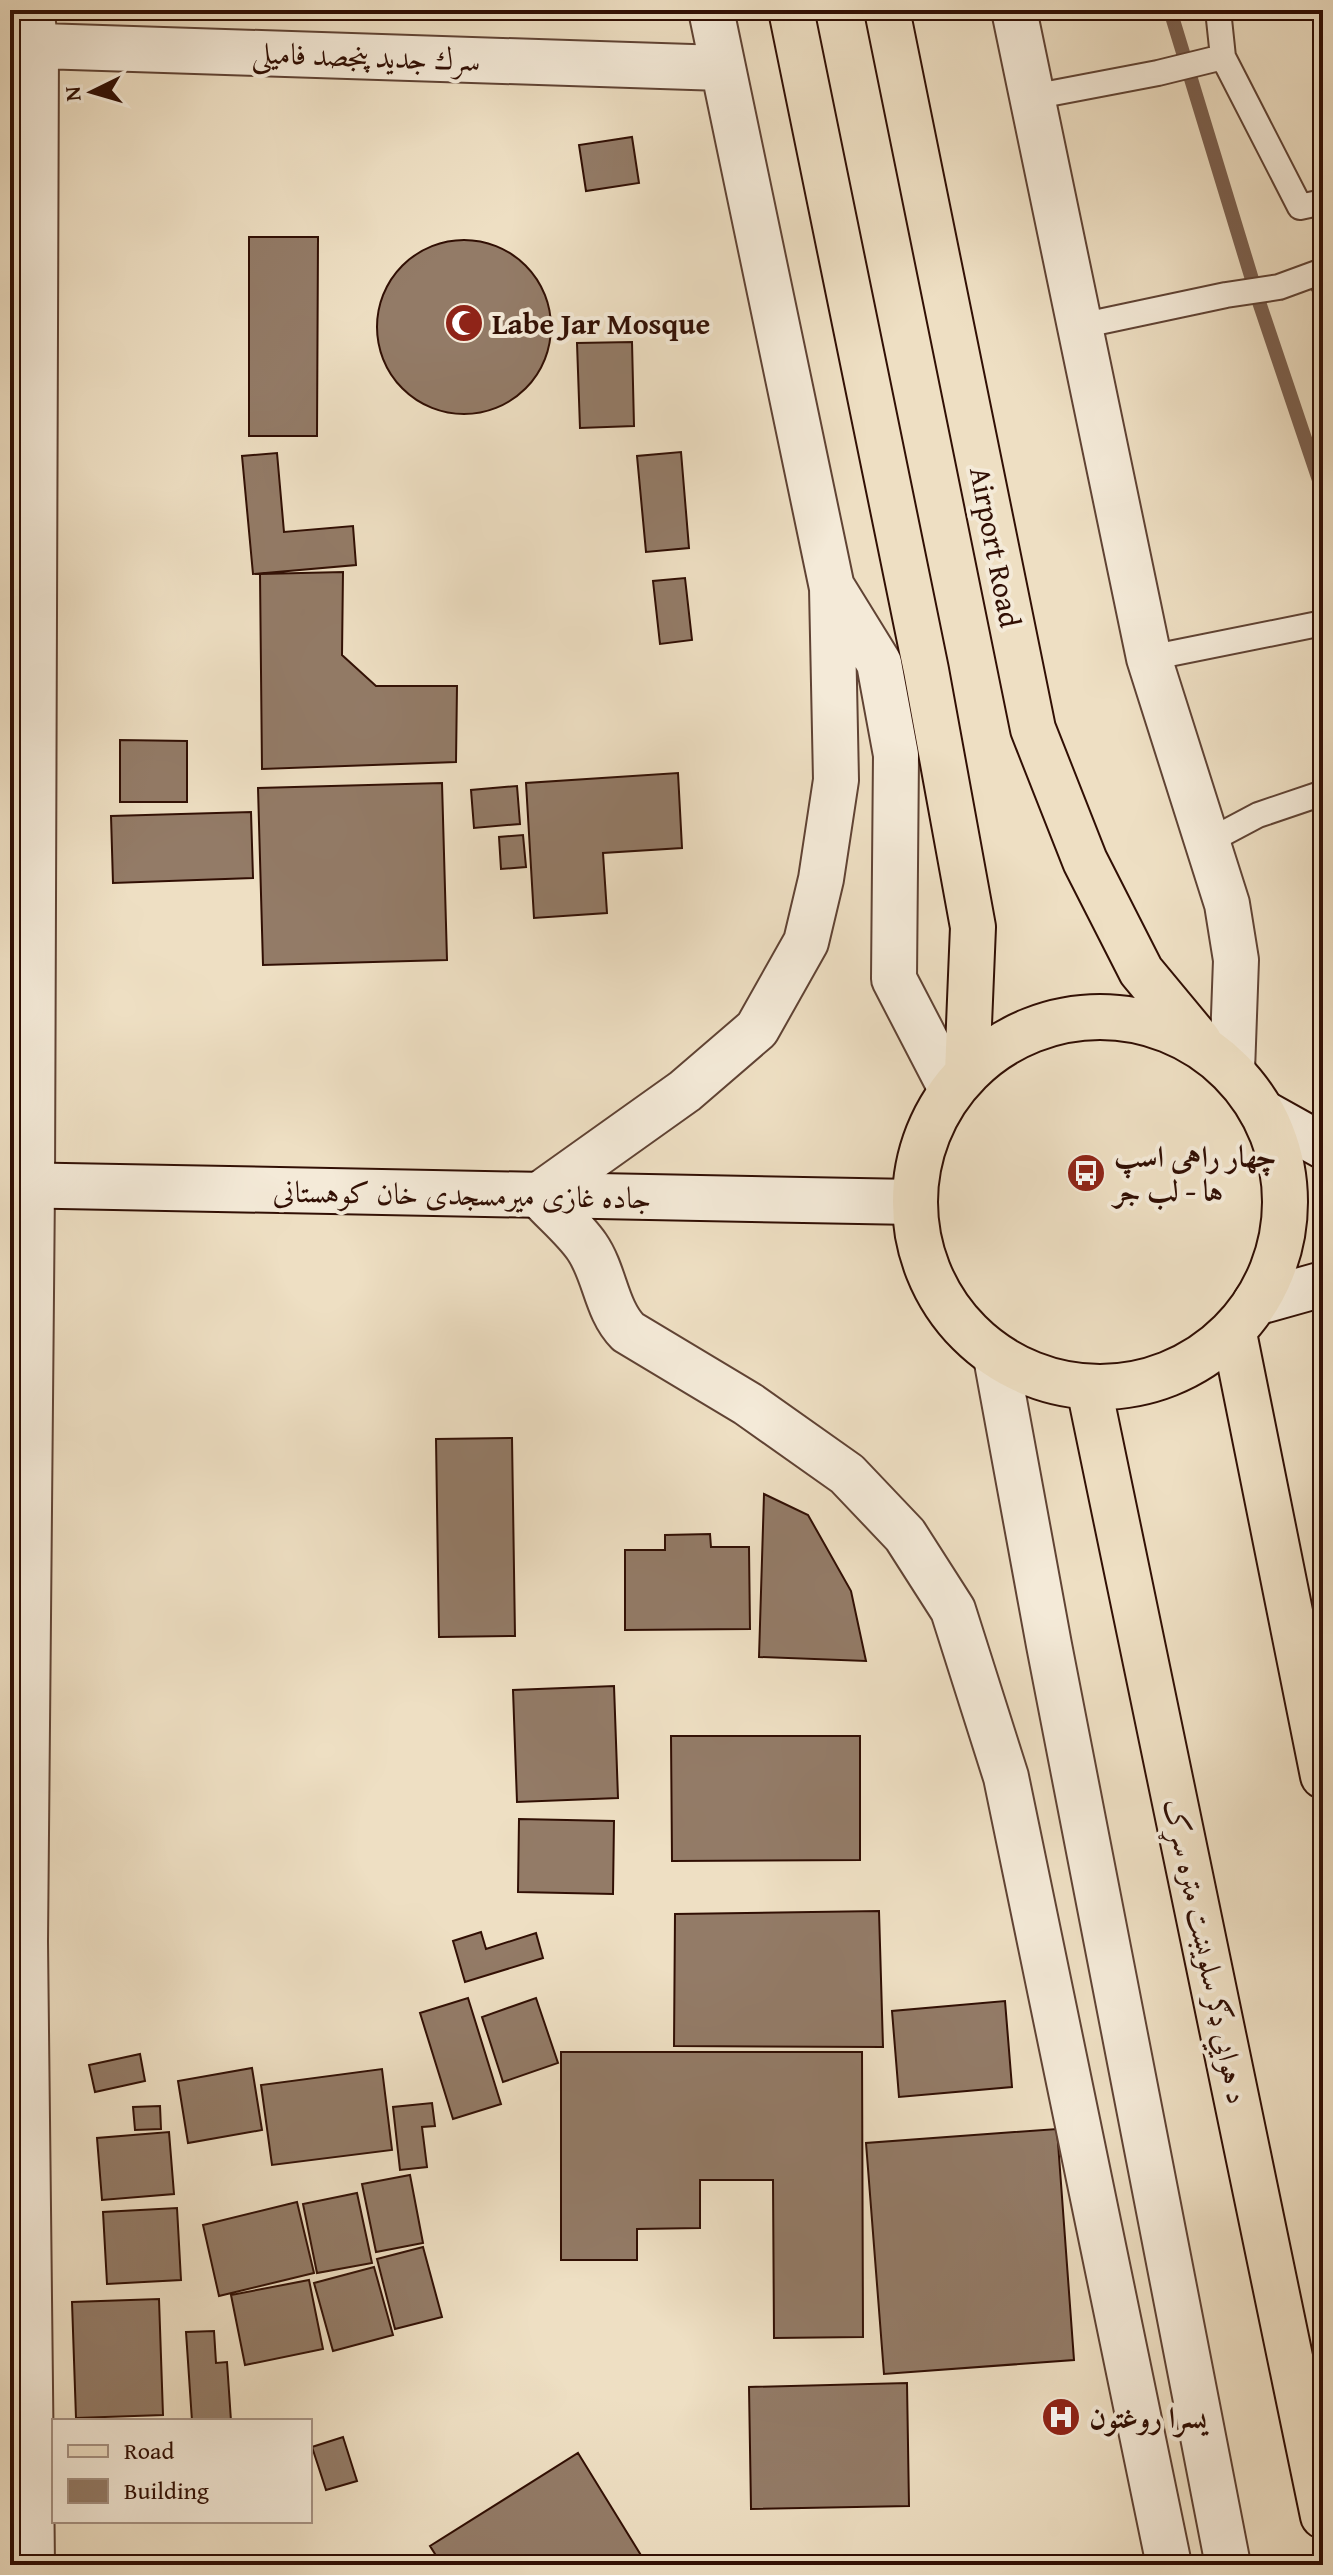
<svg xmlns="http://www.w3.org/2000/svg" width="1333" height="2575" viewBox="0 0 1333 2575" font-family="'Gentium Book Plus',Amiri,serif">
<rect width="100%" height="100%" fill="#eedfc3"/>
<filter id="stains"><feTurbulence type="fractalNoise" baseFrequency=".0025" numOctaves="4"/><feColorMatrix values="0 0 0 0 .2 0 0 0 0 .09 0 0 0 0 .02 0 0 0 .5 -.17"/></filter>
<radialGradient id="worn" r=".72"><stop offset=".6" stop-color="#630" stop-opacity="0"/><stop offset="1" stop-color="#630" stop-opacity=".3"/></radialGradient>
<g fill="none" stroke-linecap="round" stroke-linejoin="round">
<path stroke="#7c6150" stroke-width="14" d="M1170,10L1258,299L1323,492"/>
</g>
<path fill="#937b67" stroke="#310f04" stroke-width="2" d="M632,137L639,183L586,191L579,145Z
M249,237H318L317,436H249Z
M377 327a87 87 0 1 1 174 0a87 87 0 1 1-174 0Z
M632,342L634,426L580,428L577,343Z
M681,452L689,548L646,552L637,456Z
M277,453L284,532L353,526L356,565L253,574L242,456Z
M343,572L342,655L376,686H457L456,762L262,769L260,574Z
M685,578L692,640L660,644L653,581Z
M120,740L187,741V802H120Z
M678,773L682,848L603,853L607,913L534,918L526,783Z
M442,783L447,960L263,965L258,788Z
M517,786L520,824L474,828L471,790Z
M251,812L253,878L113,883L111,816Z
M523,835L526,867L501,869L499,837Z
M512,1438L515,1636L439,1637L436,1439Z
M764,1494L808,1515L851,1591L866,1661L759,1657Z
M710,1534L711,1547H749L750,1629L625,1630V1550H665V1535Z
M614,1686L618,1798L517,1802L513,1690Z
M671,1736H860V1860L672,1861Z
M519,1819L614,1821L613,1894L518,1892Z
M879,1911L883,2047L674,2046L675,1914Z
M481,1932L486,1949L536,1933L543,1958L465,1982L453,1941Z
M468,1998L501,2104L453,2119L420,2013Z
M536,1998L558,2063L503,2082L482,2017Z
M1005,2001L1012,2087L899,2097L892,2011Z
M561,2052H862L863,2337L774,2338L773,2180H700V2228L637,2229V2260H561Z
M140,2054L145,2081L95,2092L89,2065Z
M252,2068L262,2130L188,2143L178,2081Z
M382,2069L392,2150L272,2165L261,2085Z
M432,2103L435,2126L422,2127L427,2167L400,2170L393,2107Z
M160,2106L161,2129L135,2130L133,2107Z
M1057,2129L1074,2360L884,2374L866,2143Z
M169,2132L174,2194L102,2200L97,2138Z
M410,2175L423,2243L376,2252L362,2184Z
M357,2193L372,2263L317,2273L303,2204Z
M297,2202L314,2273L219,2296L203,2225Z
M177,2208L181,2280L107,2284L103,2212Z
M423,2247L442,2317L395,2329L377,2259Z
M374,2267L393,2335L333,2351L314,2283Z
M309,2280L323,2349L245,2365L231,2295Z
M159,2299L163,2415L76,2418L72,2302Z
M214,2331L216,2363L227,2362L231,2421H192L186,2332Z
M907,2383L909,2506L751,2509L749,2387Z
M343,2437L357,2481L326,2490L312,2447Z
M578,2453L647,2565H442L430,2546Z"/>
<g fill="none" stroke-linecap="round" stroke-linejoin="round">
<g stroke="#604334" stroke-width="28">
<path id="lane" d="M1218,10L1223,57L1300,207L1323,202
M1032,97L1158,73L1223,57
M1080,326L1226,295L1279,287L1320,272L1323,283
M1149,658L1323,623
M1209,841L1258,815L1323,793"/>
</g>
<g stroke="#604334" stroke-width="48">
<path id="street" d="M31,10L36,44L32,1186L25,1941L32,2565
M711,10L832,588L836,780L821,879L806,942L757,1029L685,1091L539,1195C554,1212 574,1228 587,1247C605,1273 606,1310 628,1332L748,1404L847,1474L905,1535L953,1610L1006,1777L1169,2565
M1014,10L1149,658L1227,904L1236,960L1232,1071
M10,45L722,68
M834,590L879,663L896,755L894,979L951,1089
M996,1357L1049,1645L1228,2565"/>
</g>
<g stroke="#310f04" stroke-width="48">
<path id="secondary" d="M1262,1112L1323,1146
M10,1185L914,1202
M1255,1303L1323,1284"/>
</g>
<g stroke="#310f04" stroke-width="48">
<path id="primary" d="M791,10L926,670L973,927L967,1073
M887,10L1033,729L1085,861L1141,971L1199,1041
M915 1202a185 185 0 1 1 370 0a185 185 0 1 1-370 0Z
M1235,1338L1323,1776
M1089,1388L1323,2516"/>
</g>
<use href="#lane" stroke="#f4ead8" stroke-width="24"/>
<use href="#street" stroke="#f4ead8" stroke-width="44"/>
<use href="#secondary" stroke="#f4ead8" stroke-width="44"/>
<use href="#primary" stroke="#eedfc3" stroke-width="44"/>
</g>
<defs>
<g id="mosque-disc" transform="scale(2)"><circle r="9.5" fill="#8f2418" stroke="#f4ead8"/><path d="M3.5-4.9A6 6 0 1 0 3.5 4.9A5 5 0 1 1 3.5-4.9Z" fill="#fff"/></g>
<g id="bus-disc" transform="scale(2)"><circle r="9.5" fill="#8f2418" stroke="#f4ead8"/><path d="M-5-6H5V4H4V6H2V4H-2V6H-4V4H-5ZM-3.5-4V0h7V-4ZM-3.5 1.2v1.5H-2V1.2ZM2 1.2v1.5H3.5V1.2Z" fill="#fff"/></g>
<g id="hospital-disc" transform="scale(2)"><circle r="9.5" fill="#8f2418" stroke="#f4ead8"/><path d="M-5-5h3v3.5h4V-5h3V5h-3V1.5h-4V5h-3Z" fill="#fff"/></g>
</defs>
<g fill-rule="evenodd">
<use href="#mosque-disc" x="464" y="323"/>
<use href="#bus-disc" x="1086" y="1173"/>
<use href="#hospital-disc" x="1061" y="2417"/>
</g>
<g text-anchor="middle" dominant-baseline="central" stroke-width="8" stroke-linejoin="round" paint-order="stroke">
<g font-size="30" fill="#310f04" stroke="#f4ead8">
<text transform="translate(366 56) rotate(2)">سرك جدید پنجصد فامیلی</text>
<text transform="translate(996 547) rotate(79)">Airport Road</text>
<text transform="translate(462 1194) rotate(1)">جاده غازی میرمسجدی خان کوهستانی</text>
<text transform="translate(1207 1951) rotate(78)">د هوايي ډګر سلویښت متره سړک</text>
</g>
<g font-size="30" font-weight="bold" fill="#310f04" stroke="#f4ead8" text-anchor="start">
<text x="492" y="323">Labe Jar Mosque</text>
<text x="1114" y="1156">چهار راهی اسپ<tspan x="1114" dy="34">ها - لب جر</tspan></text>
<text x="1089" y="2417">یسرا روغتون</text>
</g>
</g>
<rect width="1333" height="2575" fill="none" stroke="#eedfc3" stroke-width="40"/>
<rect x="12" y="12" width="1309" height="2551" fill="none" stroke="#310f04" stroke-width="4"/>
<rect x="20" y="20" width="1293" height="2535" fill="none" stroke="#310f04" stroke-width="2"/>
<rect x="52" y="2419" width="260" height="104" fill="#f4ead8" stroke="#a69283" stroke-width="2"/>
<rect x="68" y="2445" width="40" height="12" fill="#eedfc3" stroke="#a69283" stroke-width="2"/>
<text x="124" y="2459" font-size="24" fill="#310f04">Road</text>
<rect x="68" y="2479" width="40" height="24" fill="#937b67" stroke="#a69283" stroke-width="2"/>
<text x="124" y="2499" font-size="24" fill="#310f04">Building</text>
<g transform="translate(92 92) rotate(265)" stroke="#f4ead8" stroke-width="6" paint-order="stroke">
<path d="M0-6L14 30L0 20L-14 30Z" fill="#310f04"/>
<text y="-12" font-size="22" font-weight="bold" text-anchor="middle" fill="#310f04">N</text>
</g>
<rect width="100%" height="100%" filter="url(#stains)"/>
<rect width="100%" height="100%" fill="url(#worn)"/>
</svg>
